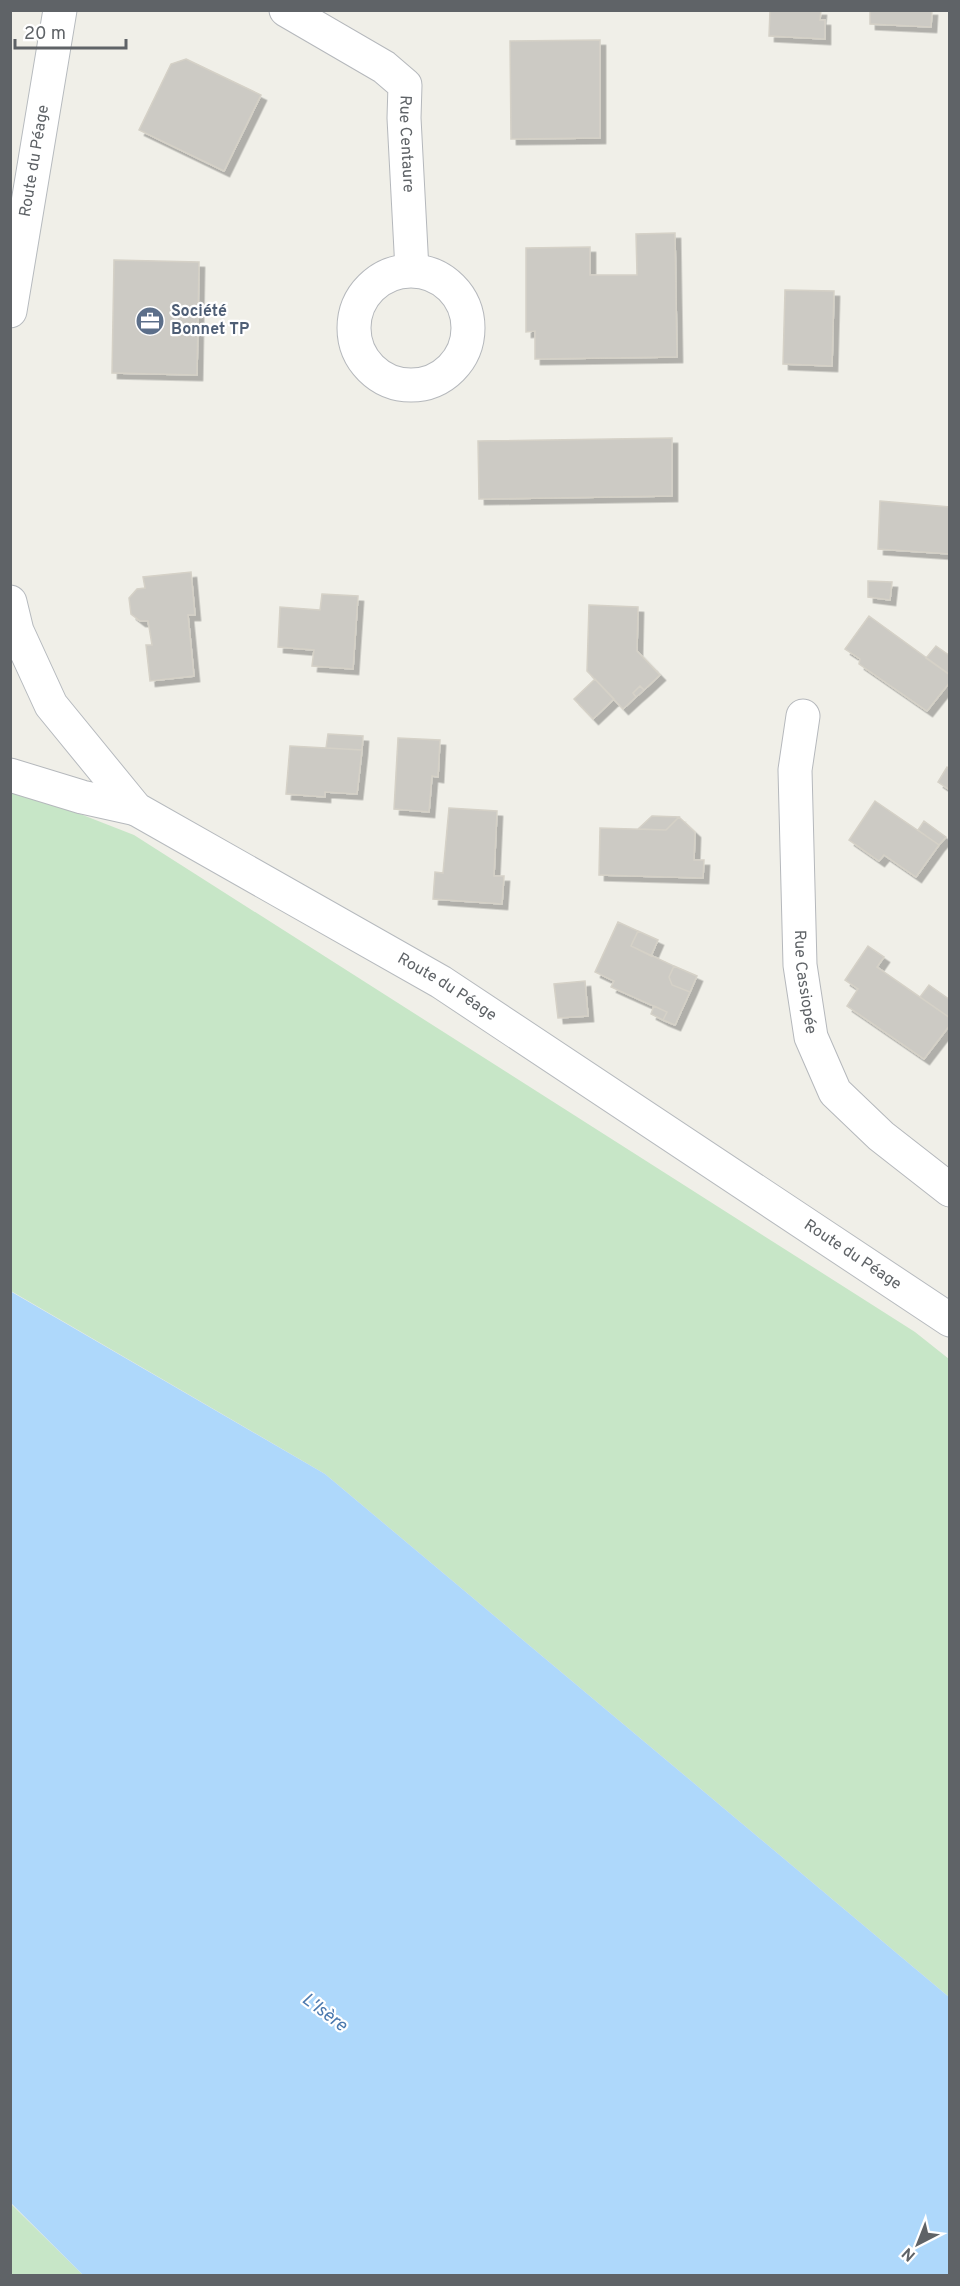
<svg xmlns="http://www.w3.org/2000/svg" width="960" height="2286" viewBox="0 0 960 2286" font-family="Overpass,sans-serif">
<defs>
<filter id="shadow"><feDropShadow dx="5.5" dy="5.5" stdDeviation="0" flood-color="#0004"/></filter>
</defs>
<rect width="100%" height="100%" fill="#f0efe8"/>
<path fill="#c7e6c7" d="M11,787L134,835L915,1332L949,1359V1997L325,1474L11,1291Z
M10,2203L83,2275H11Z"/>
<path fill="#aed8fb" d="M10,1291L325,1474L949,1997V2275H83L11,2203Z"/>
<path fill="#cccac4" stroke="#d5d1c7" stroke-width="1.5" filter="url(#shadow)" d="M770,10H821L820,20H825V39L769,36Z
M870,10H932L931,27L870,24Z
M600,40V138L511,139L510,41Z
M186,59L261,95L224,171L139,130L171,64Z
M675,233L677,357L535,359V331L526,332V248L590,247V275H637L636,234Z
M114,260L199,262L197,375L112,373Z
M785,290L834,291L832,366L783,364Z
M672,438V496L479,499L478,441Z
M880,501L950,507V554L878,549Z
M191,572L195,615H188L194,676L150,681L146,645H152L148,621H140L131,614L129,598L137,589L145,588L143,577Z
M868,581L892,582L890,600L868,597Z
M322,594L358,596L353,669L312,666L314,650L278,647L280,607L320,610Z
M589,605L638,607L637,651L660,675L644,690L640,686L633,693L636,697L623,709L587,671Z
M869,616L950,675V682L927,711L859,664L860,659L845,649Z
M936,646L950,656V675L926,658Z
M595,679L614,699L593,719L574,699Z
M640,686L644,690L636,697L633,693Z
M328,734L363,736L362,750L326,748Z
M398,738L440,740L438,777L432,776L429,812L394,809Z
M290,746L362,750L357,794L325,792V797L286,794Z
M947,767L950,769V790L938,782Z
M875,801L939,845L916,877L884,855L879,861L849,840Z
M449,808L497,811L494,876H504L502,904L433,899L435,872L443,873Z
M652,816L679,817L666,830L638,829Z
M679,817L695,832L694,860H704L703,878L599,875L600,828L666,830Z
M924,821L946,837L939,845L918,830Z
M618,922L638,931L631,946L674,966L669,977L672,985L690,992L675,1025L663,1020L667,1012L611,987L614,981L595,972Z
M638,931L658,940L651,956L631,946Z
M868,946L884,957L877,967L950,1018V1025L924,1059L847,1006L858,989L845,980Z
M674,966L697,976L690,992L672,985L669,977Z
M585,981L588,1016L558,1018L554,984Z
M929,985L950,1000V1018L920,997Z
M654,1006L667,1012L663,1020L651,1014Z"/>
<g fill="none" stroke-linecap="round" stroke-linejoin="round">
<g stroke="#b5b8bc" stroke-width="35">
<g id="street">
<path id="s1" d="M286,10L384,67L405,85L404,118L412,270"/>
<circle cx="411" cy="328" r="57"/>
<path id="s2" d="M803,716L795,770L800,965L811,1037L835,1092L881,1136L950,1190"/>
<path d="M10,775L82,797L136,809"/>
</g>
</g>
<g stroke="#b6babe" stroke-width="35">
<g id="secondary">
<path id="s3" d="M10,311L60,10"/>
<path id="s4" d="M10,602L17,631L51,705L136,809L441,982L950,1320"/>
</g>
</g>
<use href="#street" stroke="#fff" stroke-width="33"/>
<use href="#secondary" stroke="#fff" stroke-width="33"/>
</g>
<defs>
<g id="office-disc" transform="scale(1.5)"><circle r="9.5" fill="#5c6f8a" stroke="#fff"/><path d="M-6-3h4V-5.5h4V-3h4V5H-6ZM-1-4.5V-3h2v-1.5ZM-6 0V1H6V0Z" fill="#fff"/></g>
</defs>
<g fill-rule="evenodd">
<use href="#office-disc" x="150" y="321"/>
</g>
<g text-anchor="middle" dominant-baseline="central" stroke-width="4.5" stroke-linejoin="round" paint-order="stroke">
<g font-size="16" fill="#5f6367" stroke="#fff">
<text stroke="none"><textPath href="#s1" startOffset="200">Rue Centaure</textPath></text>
<text stroke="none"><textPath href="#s3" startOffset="152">Route du Péage</textPath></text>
<text stroke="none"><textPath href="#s2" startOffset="267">Rue Cassiopée</textPath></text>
<text stroke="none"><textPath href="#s4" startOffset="604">Route du Péage</textPath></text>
<text stroke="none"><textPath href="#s4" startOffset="1090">Route du Péage</textPath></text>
</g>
<g font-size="16" font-weight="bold" fill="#4e5e75" stroke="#fff" text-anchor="start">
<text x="171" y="312">Société<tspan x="171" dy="18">Bonnet TP</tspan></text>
</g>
<g font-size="18" font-style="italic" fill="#4a78ae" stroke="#fff">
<text transform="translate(324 2013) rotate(37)">L'Isère</text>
</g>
</g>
<rect width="960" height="2286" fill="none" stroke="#5f6367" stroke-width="24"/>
<g transform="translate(918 2244) rotate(222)" stroke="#ffffff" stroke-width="4.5" paint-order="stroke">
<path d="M0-4.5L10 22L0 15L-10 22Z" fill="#5f6367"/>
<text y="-9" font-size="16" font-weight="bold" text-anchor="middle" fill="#5f6367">N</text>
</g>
<path d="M15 39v9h111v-9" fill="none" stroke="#5f6367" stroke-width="3"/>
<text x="24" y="39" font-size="18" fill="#5f6367" stroke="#ffffff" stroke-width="4.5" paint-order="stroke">20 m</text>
</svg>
